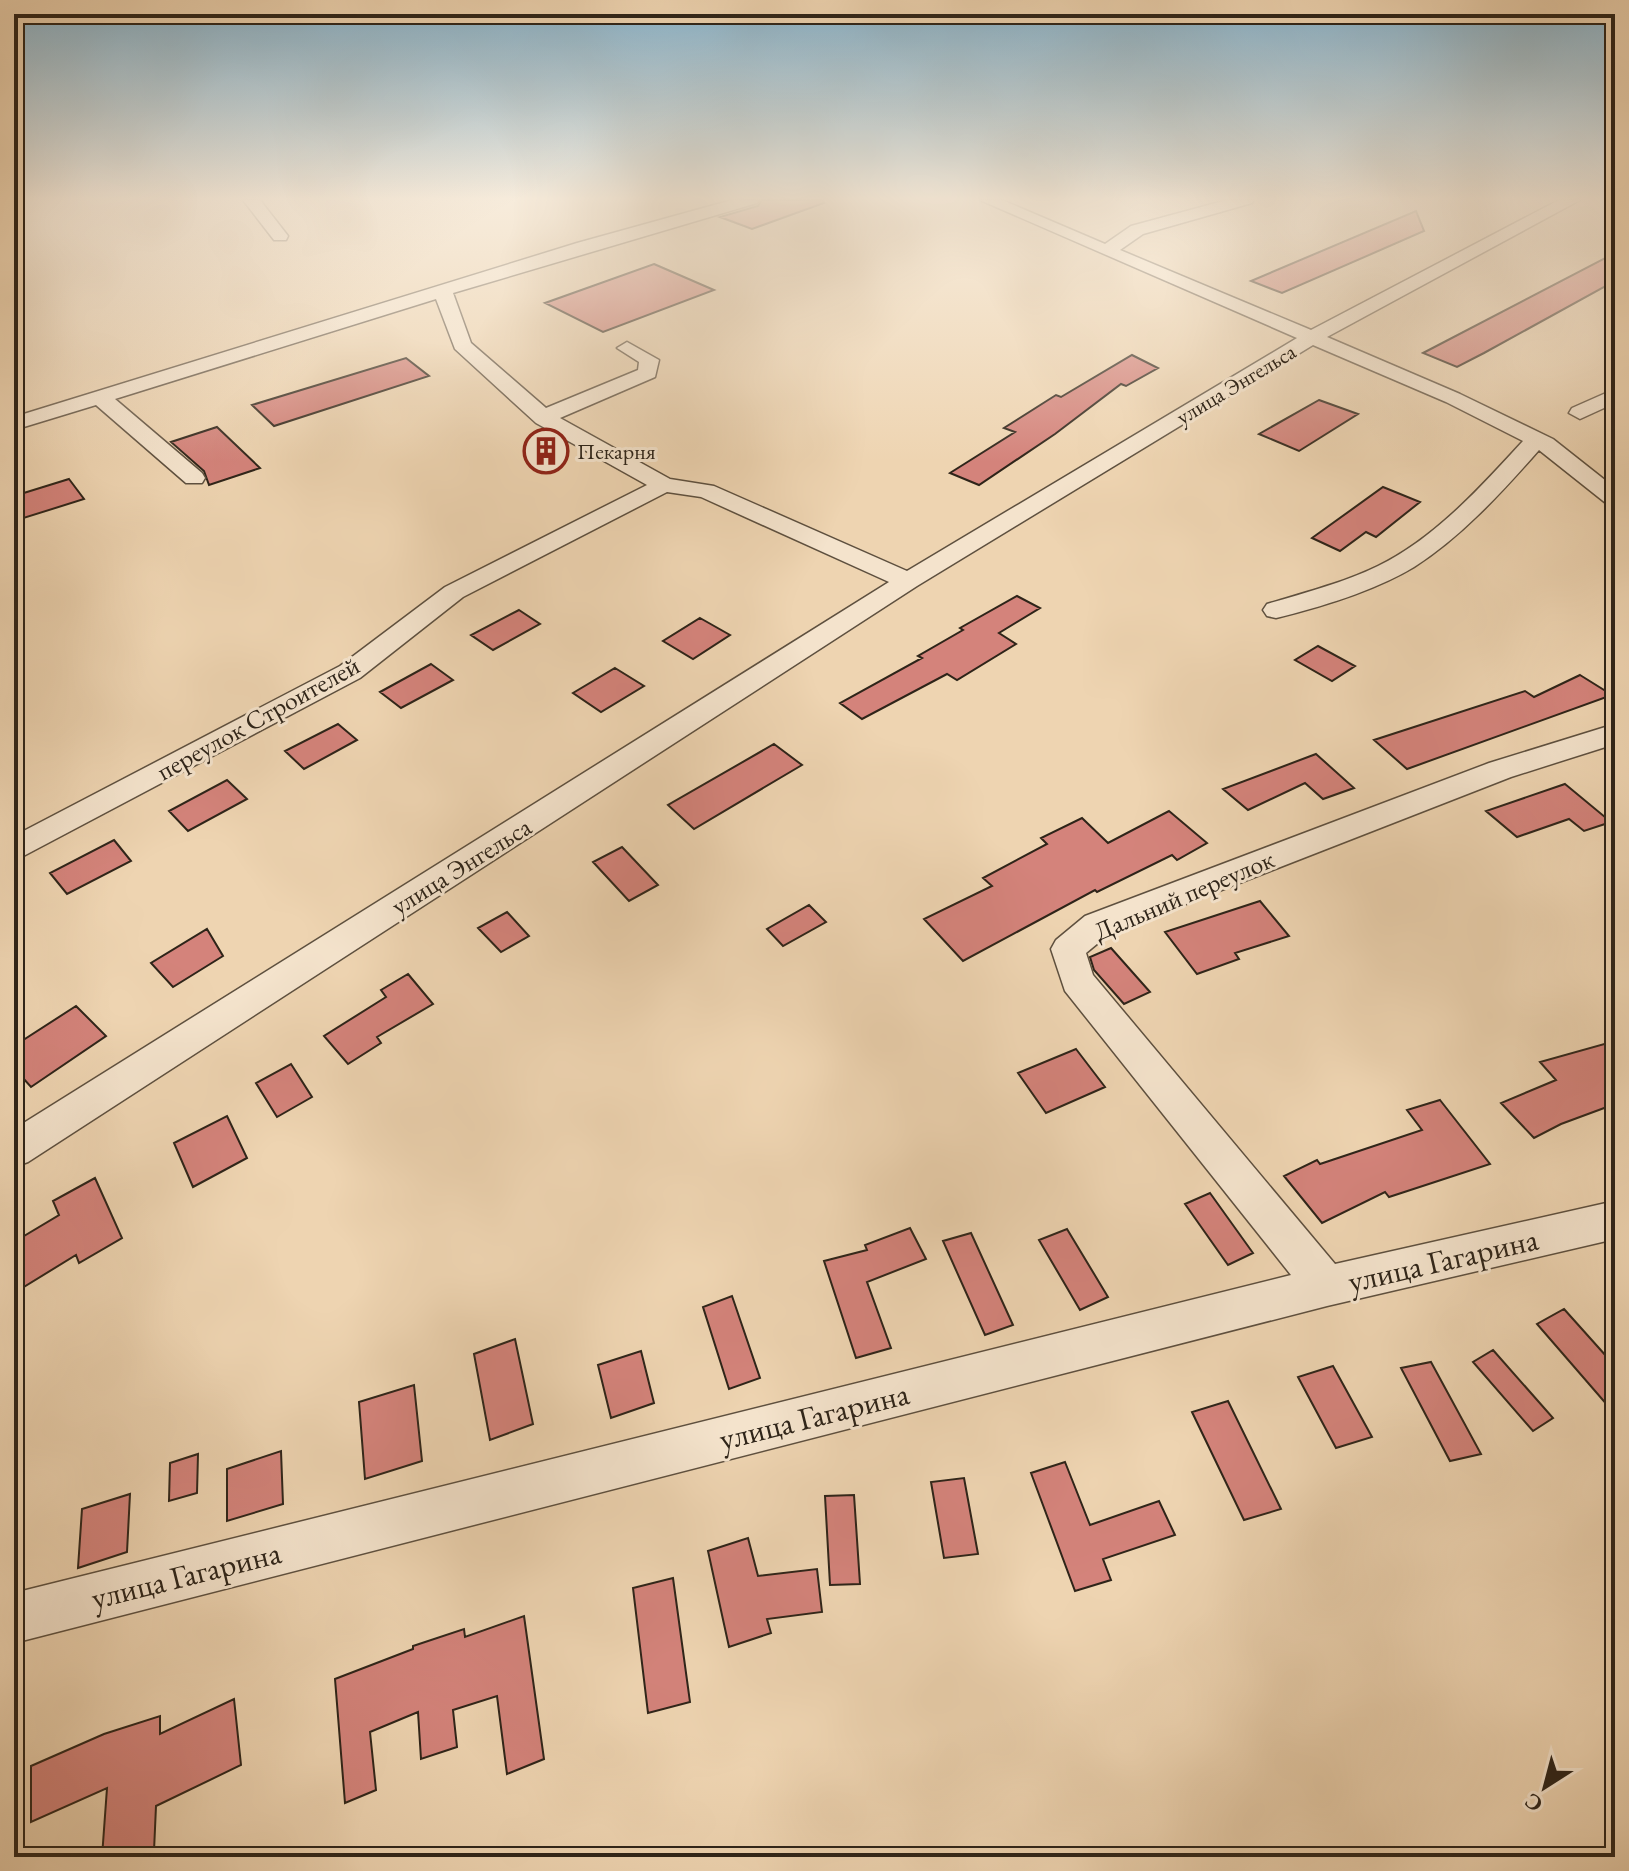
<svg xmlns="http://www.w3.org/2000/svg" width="1629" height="1871" viewBox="0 0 1629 1871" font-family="'EB Garamond',serif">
<rect width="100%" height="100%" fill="#eed4b1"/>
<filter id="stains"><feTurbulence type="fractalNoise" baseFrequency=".0025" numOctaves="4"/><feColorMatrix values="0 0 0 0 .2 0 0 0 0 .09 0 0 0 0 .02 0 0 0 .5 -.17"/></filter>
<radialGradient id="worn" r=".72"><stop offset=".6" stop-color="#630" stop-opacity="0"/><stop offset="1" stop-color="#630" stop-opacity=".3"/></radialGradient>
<path fill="#d4837b" stroke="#2e2419" stroke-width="2" d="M762,200H823L824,203L752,229L720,217L758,206Z
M1416,211L1424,231L1282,293L1251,281Z
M1615,253V281L1484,353L1457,367L1423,353Z
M654,264L714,290L603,332L545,303Z
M1132,355L1158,368L1126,386L1121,384L1055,434L979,485L950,473L1015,432L1004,428L1056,395L1061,397Z
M406,358L429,376L274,426L252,405Z
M1319,400L1358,414L1299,451L1259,434Z
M217,427L260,468L209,485L204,471L171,442Z
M69,479L84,499L14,521V496Z
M1383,487L1420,502L1376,537L1366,532L1340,551L1312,538Z
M1017,596L1040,608L999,633L1016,644L957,680L947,674L862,719L840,703L922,658L918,656L963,630L960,628Z
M519,610L540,624L493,650L471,635Z
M700,618L730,635L693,659L663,641Z
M1318,646L1355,666L1332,681L1295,660Z
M431,664L453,680L401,708L380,692Z
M615,668L644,686L601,712L573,693Z
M1580,675L1612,695L1407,769L1374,740L1525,691L1534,697Z
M338,724L357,740L304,769L285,751Z
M774,744L802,765L694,829L668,805Z
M1316,754L1354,788L1323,799L1305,783L1248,810L1223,789Z
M227,780L247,799L188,831L169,811Z
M1565,784L1611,822L1584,831L1569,819L1517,837L1486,811Z
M1169,811L1207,843L1177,860L1172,855L1097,892L1095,890L963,961L924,919L992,886L983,878L1047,844L1041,838L1082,818L1108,843Z
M114,840L131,861L67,894L50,873Z
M622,847L658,885L629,901L593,862Z
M1260,901L1289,936L1235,953L1239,959L1197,974L1165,932Z
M809,905L826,922L783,946L767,929Z
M507,912L529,936L501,952L478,928Z
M207,929L223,956L173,987L151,963Z
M1111,948L1150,992L1124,1004L1094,970L1090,957Z
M408,974L433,1004L377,1037L381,1043L348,1064L324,1036L386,997L381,990Z
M76,1006L106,1036L31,1087L14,1068V1046Z
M1615,1041V1104L1561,1124L1534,1138L1501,1103L1556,1080L1540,1062Z
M1076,1049L1105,1087L1046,1113L1018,1073Z
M291,1064L312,1097L277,1117L256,1083Z
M1440,1100L1490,1164L1389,1197L1385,1192L1322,1223L1284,1176L1317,1160L1320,1164L1422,1130L1407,1110Z
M227,1116L247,1158L193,1187L174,1143Z
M95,1178L122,1238L79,1263L76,1255L14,1293V1242L59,1215L53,1201Z
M1210,1193L1253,1253L1228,1265L1185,1204Z
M910,1228L926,1259L867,1282L891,1348L856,1358L824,1261L867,1250L865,1245Z
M1067,1229L1108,1297L1080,1310L1039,1240Z
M971,1233L1013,1325L985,1335L943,1241Z
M732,1296L760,1378L729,1389L703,1307Z
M1564,1309L1615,1366V1414L1537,1324Z
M515,1339L533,1424L490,1440L474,1354Z
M1493,1350L1553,1418L1533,1431L1473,1362Z
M641,1351L654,1403L611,1418L598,1365Z
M1431,1362L1481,1454L1450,1461L1401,1368Z
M1333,1366L1372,1437L1336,1448L1298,1377Z
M414,1385L422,1461L365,1479L359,1402Z
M1228,1401L1281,1509L1244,1520L1192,1412Z
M281,1451L283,1504L227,1521V1469Z
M198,1454L197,1493L169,1501L170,1463Z
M1065,1462L1090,1525L1159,1501L1175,1535L1103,1559L1111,1580L1075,1591L1031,1473Z
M964,1478L978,1554L944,1558L931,1482Z
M130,1494L127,1552L78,1568L82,1509Z
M854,1495L860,1584L830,1585L825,1496Z
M748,1538L758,1576L817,1569L822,1612L767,1619L771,1633L729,1647L708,1551Z
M673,1578L690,1702L648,1713L633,1588Z
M524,1616L544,1759L507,1774L497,1696L453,1710L457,1747L421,1759L418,1712L370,1732L376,1790L345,1803L335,1679L413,1649V1646L464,1629L465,1637Z
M234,1699L241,1765L156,1806L154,1851L135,1857H102L107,1788L31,1822V1766L104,1734L160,1716V1734Z"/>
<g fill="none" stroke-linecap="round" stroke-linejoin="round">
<g stroke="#5e503f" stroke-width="3">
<path id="minor" d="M243,200H260L288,236L286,240H274Z
M732,200H759L757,203L453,293L471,343L546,408L638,370L639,362L617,348L627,342L659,360L655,377L560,418L670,479L714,486L907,571L1297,338L980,200H1002L1105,244L1131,226L1227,200H1254L1252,203L1143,234L1120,250L1311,330L1559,200H1580L1327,337L1460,394L1553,439L1615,488V506L1607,504L1539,450C1502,492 1461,537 1414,567C1374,591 1321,607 1276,618L1267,616L1263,610L1267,604C1304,593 1343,583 1378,566C1434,539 1481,487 1523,441L1446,402L1313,345L917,586L28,1162L14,1167V1129L889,582L701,497L667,492L463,597L360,678L14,861V836L340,666L445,587L647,485L536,423L455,349L436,299L115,399L202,473L205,478L202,483H186L96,405L14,430V417L577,243Z
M1615,389V403L1580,419L1569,413L1572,408Z
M1615,724V744L1511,777L1109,934L1086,953L1093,975L1335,1264L1615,1201V1239L1327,1306L14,1643V1593L1291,1275L1065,991L1051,949L1056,940L1085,916L1489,763Z"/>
</g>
<use href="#minor" fill="#f4e3cc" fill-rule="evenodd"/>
</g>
<linearGradient id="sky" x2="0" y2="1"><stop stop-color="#88b6d1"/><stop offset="0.43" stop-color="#f7ecdc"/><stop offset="1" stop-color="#f7ecdc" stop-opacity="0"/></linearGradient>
<rect width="1629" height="462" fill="url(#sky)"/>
<defs>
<g id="building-ring" transform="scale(2.3)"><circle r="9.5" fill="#f4e3cc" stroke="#8f2418" stroke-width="1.5"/><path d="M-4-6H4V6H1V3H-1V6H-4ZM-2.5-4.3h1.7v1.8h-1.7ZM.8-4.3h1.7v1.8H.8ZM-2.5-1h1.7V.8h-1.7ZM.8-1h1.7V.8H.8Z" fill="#8f2418"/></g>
</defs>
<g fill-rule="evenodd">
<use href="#building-ring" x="546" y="451"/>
</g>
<g text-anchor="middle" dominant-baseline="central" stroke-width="6" stroke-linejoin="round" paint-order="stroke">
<g font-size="22" fill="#2e2419" stroke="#f4e3cc">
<text transform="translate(1236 384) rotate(-31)">улица Энгельса</text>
</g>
<g font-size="22" fill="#2e2419" stroke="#f4e3cc" text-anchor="start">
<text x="577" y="451">Пекарня</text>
</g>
<g font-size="26" fill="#2e2419" stroke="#f4e3cc">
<text transform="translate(258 718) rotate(-29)">переулок Строителей</text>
<text transform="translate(461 866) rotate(-32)">улица Энгельса</text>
<text transform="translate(1184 895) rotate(-23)">Дальний переулок</text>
</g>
<g font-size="32" fill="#2e2419" stroke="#f4e3cc">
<text transform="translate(1443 1260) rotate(-13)">улица Гагарина</text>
<text transform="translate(814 1416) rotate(-14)">улица Гагарина</text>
<text transform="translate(186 1575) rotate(-14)">улица Гагарина</text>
</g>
</g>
<rect width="1629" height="1871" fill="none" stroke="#eed4b1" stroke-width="48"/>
<rect x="16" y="16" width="1597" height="1839" fill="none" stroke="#2e2419" stroke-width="4"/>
<rect x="24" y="24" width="1581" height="1823" fill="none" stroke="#2e2419" stroke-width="2"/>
<g transform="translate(1545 1787) rotate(216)" stroke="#f4e3cc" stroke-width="6" paint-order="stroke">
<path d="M0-6L14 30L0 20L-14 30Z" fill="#2e2419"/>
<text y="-12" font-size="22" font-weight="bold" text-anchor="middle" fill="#2e2419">С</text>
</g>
<rect width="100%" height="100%" filter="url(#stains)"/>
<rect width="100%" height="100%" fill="url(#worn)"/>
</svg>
